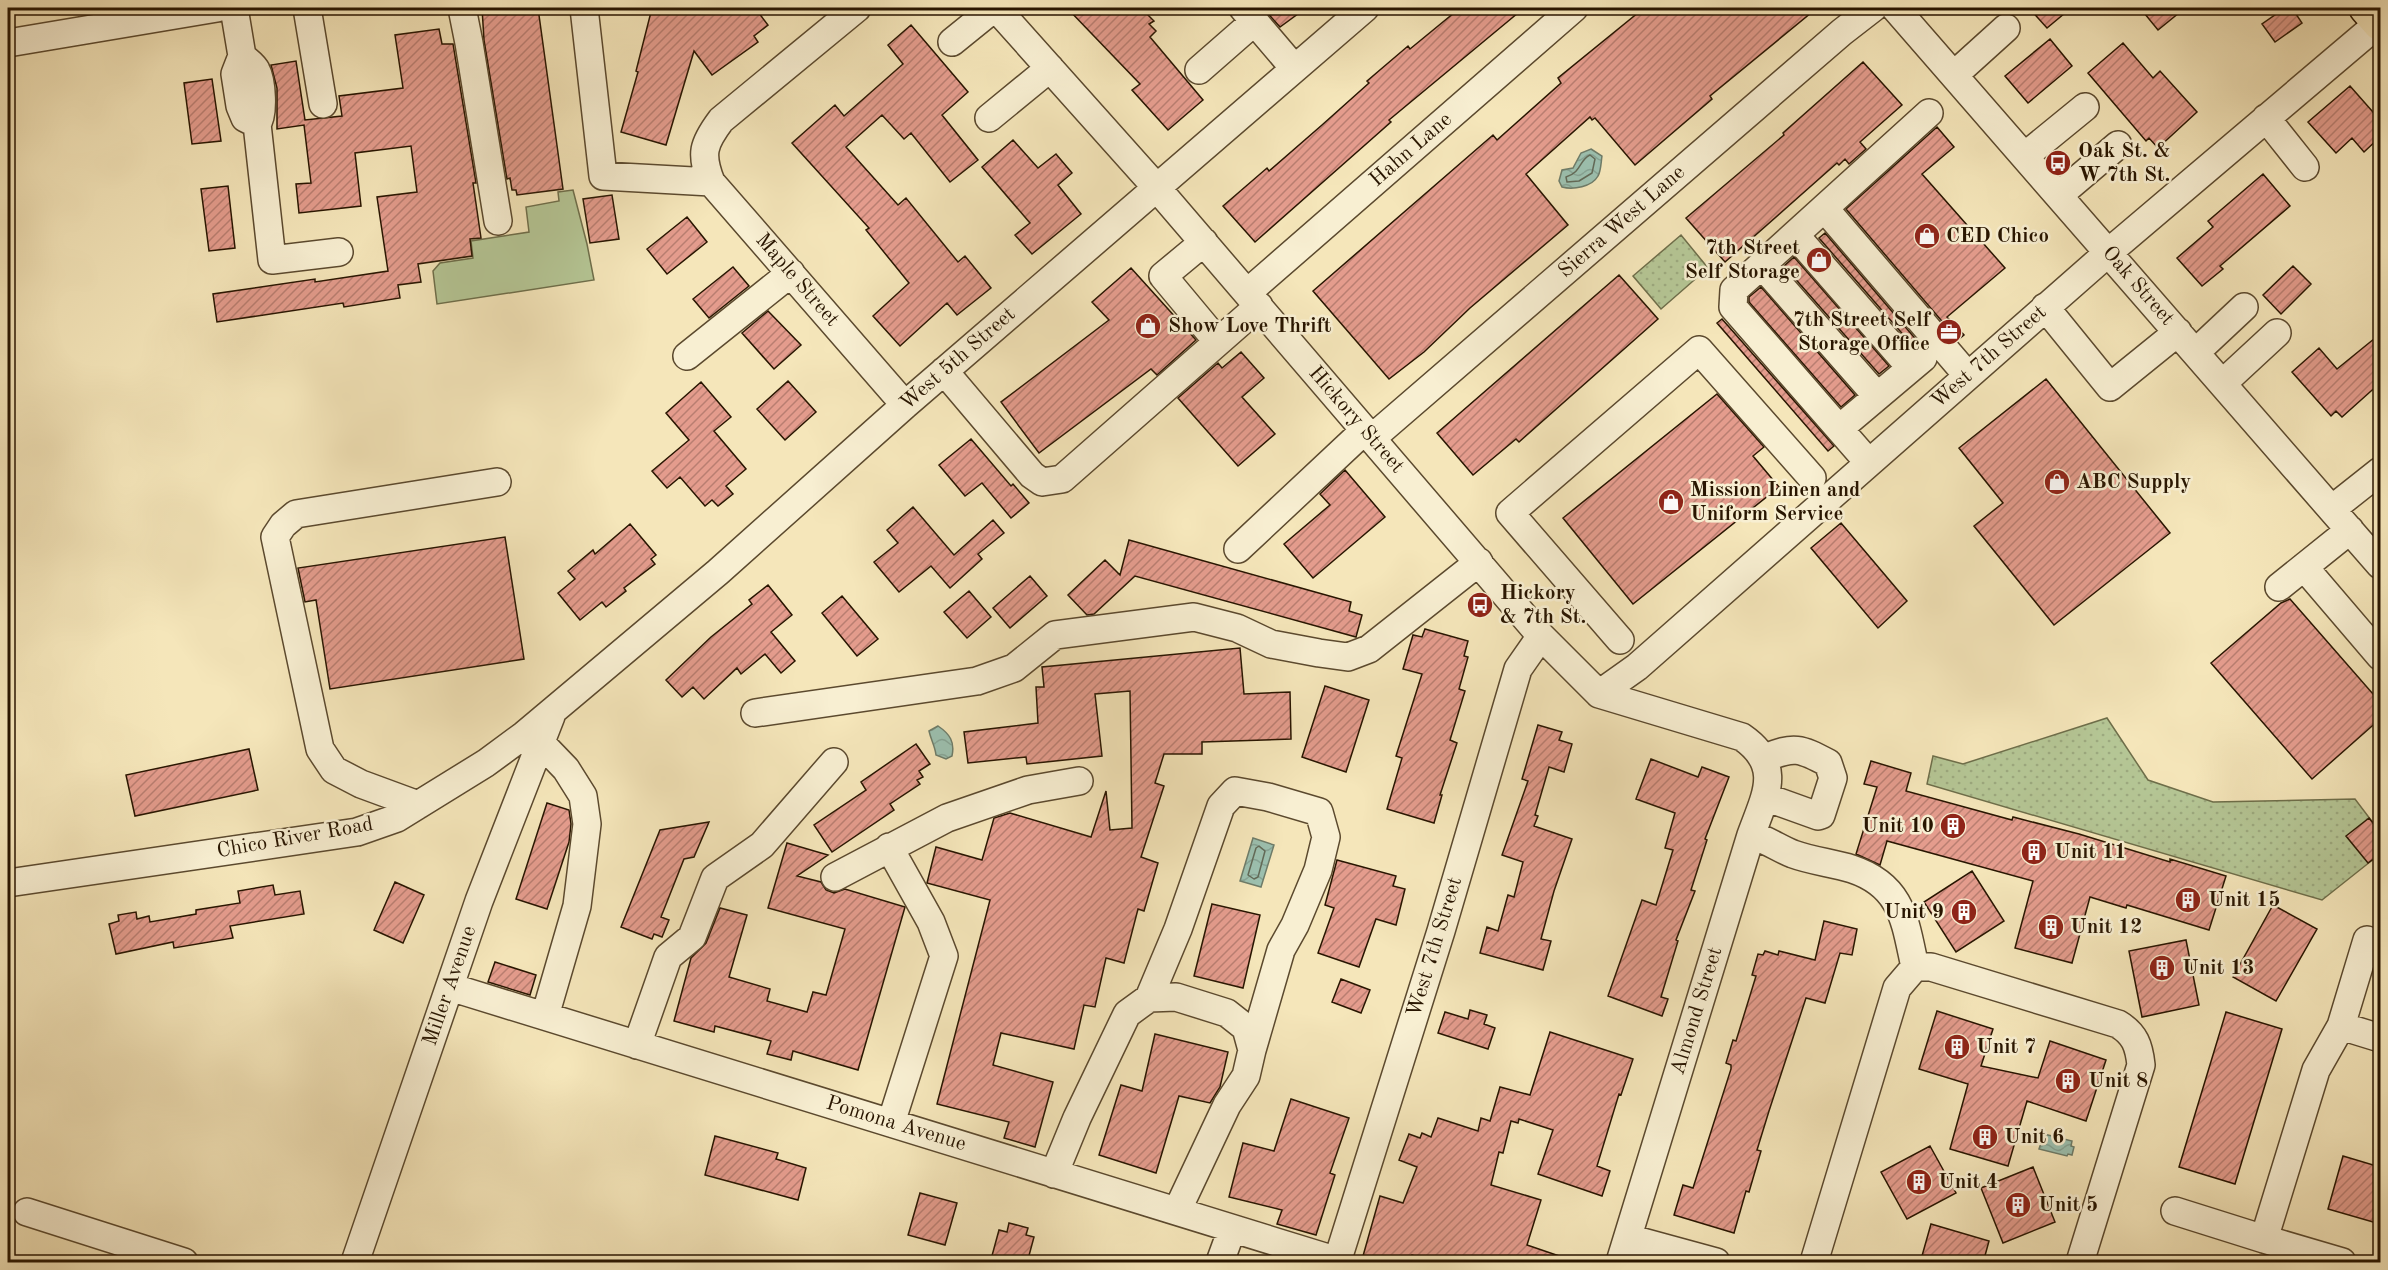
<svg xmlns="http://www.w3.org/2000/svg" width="2388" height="1270" viewBox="0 0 2388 1270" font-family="'Old Standard TT',serif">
<defs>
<pattern id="park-dots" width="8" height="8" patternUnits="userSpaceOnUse" patternTransform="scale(1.5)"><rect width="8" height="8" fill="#b5c695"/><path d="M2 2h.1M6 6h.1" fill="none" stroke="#9ca97f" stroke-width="1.8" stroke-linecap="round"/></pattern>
<pattern id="water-waves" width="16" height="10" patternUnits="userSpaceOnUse" patternTransform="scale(1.5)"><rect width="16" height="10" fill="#9cc0af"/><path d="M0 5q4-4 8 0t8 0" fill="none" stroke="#86a495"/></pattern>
<pattern id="building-hatch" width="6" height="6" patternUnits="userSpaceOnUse" patternTransform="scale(1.5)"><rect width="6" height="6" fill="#e49c8d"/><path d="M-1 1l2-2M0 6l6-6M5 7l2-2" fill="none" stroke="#b97e71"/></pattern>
</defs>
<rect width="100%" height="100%" fill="#f5e6ba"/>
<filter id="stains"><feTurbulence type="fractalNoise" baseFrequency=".00333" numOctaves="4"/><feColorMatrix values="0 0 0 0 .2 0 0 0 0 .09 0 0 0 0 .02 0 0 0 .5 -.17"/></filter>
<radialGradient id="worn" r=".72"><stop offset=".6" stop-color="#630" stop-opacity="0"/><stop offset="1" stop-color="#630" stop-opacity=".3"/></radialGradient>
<path fill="#b5c695" stroke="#6e6e4a" stroke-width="1.5" d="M573,190L587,244L594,280L437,304L433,271L440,263L473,258L471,241L529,232L526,207L559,201L558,192Z"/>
<path fill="url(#park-dots)" stroke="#6e6e4a" stroke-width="1.5" d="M1681,235L1708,268L1661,309L1633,276Z
M2107,718L2148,780L2213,802L2355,799L2380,832V854L2322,900L1927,784L1933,756L1963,764Z"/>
<path fill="url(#water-waves)" stroke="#6e7c69" stroke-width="1.5" d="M1591,149L1602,156C1601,162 1601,171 1598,176C1592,187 1573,190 1562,187L1559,181L1562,170L1573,168L1581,153Z
M938,726C950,734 955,742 952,756L946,759L936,755C935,746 931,740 929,731Z
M1253,838L1274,845L1261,887L1240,881Z
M2044,1134L2072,1141L2071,1146L2074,1147L2072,1155L2068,1154L2067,1156L2039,1149Z"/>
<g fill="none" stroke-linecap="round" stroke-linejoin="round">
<path stroke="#626a58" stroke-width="1.5" d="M1590,155L1595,159L1592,173L1579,181L1567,182L1566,177C1582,172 1579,160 1590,155Z
M1259,846L1265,851L1258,877L1254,879L1248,875L1256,848Z"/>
</g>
<path fill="url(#building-hatch)" stroke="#281500" stroke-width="1.5" d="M482,8H538L563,189L517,195L516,190H512L510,178L507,179L484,40Z
M652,8H755L768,25L754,36L758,42L712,75L694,51L666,145L621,132L638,72L636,71Z
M1067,8H1141L1154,21L1149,24L1156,31L1150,37L1203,100L1168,130L1132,90L1140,84Z
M1263,8H1306L1280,27Z
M1460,8H1524L1389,120L1391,122L1255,242L1223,206L1267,168L1269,171L1322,125L1369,83L1367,81L1408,46L1410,49Z
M1644,8H1817L1710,96L1712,99L1635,165L1595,118L1592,120L1590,117L1526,174L1568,225L1470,308L1424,352L1389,379L1313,291L1493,135L1497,140L1561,83L1558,78Z
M2029,8H2071L2047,28Z
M2140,8H2185L2158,30Z
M2285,8H2292L2302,23L2275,42L2262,24Z
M911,25L968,92L942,115L978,160L950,182L911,133L904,139L882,115L846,147L898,205L906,198L958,262L965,256L991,288L957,315L947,303L900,346L873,316L909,283L866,230L869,228L792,143L835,105L844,116L903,64L888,45Z
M439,29L442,44H453L476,183H473L481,238L470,239L472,256L418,264L421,282L398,285L400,298L344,307L343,303L217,322L213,294L315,279V282L388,271L377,197L417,192L411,146L355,153L361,206L299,213L296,184L311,183L304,125L277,129V88L271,65L296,61L305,120L342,116L339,96L403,88L395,35Z
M2050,39L2072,66L2028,103L2005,76Z
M2123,43L2153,78L2160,71L2197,112L2158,148L2149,138L2146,141L2088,73Z
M1863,62L1902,105L1860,142L1866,149L1849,164L1845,159L1839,165L1837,163L1725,262L1686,218L1784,135L1783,133Z
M212,79L221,141L192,144L184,83Z
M2350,86L2380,120V137L2364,152L2352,138L2336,153L2308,122Z
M1937,127L1954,147L1922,174L2005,268L1947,317L1964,335L1958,340L1846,209Z
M1013,140L1038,168L1056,154L1072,173L1058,185L1081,214L1032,254L1015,235L1030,223L982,167Z
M2263,174L2290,206L2220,266L2223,269L2202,286L2177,258L2213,227L2208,221Z
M228,186L235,248L209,251L201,189Z
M612,195L619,239L590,243L583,199Z
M687,217L707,242L667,274L647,249Z
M1825,233L1919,343L1913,346L1819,238Z
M1794,257L1889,366L1879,374L1784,266Z
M2293,266L2311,284L2281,314L2263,295Z
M733,267L749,286L709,318L693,299Z
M1131,268L1196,340L1157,375L1151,369L1039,453L1001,402L1109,320L1092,302Z
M1619,275L1658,319L1519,442L1516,439L1473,475L1437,433Z
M1761,287L1855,395L1841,407L1749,302V297Z
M768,311L801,345L774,369L742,333Z
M1722,319L1834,446L1828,451L1717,323Z
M2380,334V383L2342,417L2336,411L2331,416L2292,372L2319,348L2337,369Z
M1241,352L1264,378L1242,397L1275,434L1238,466L1178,398L1218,363L1222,368Z
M2046,379L2170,533L2054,625L1974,526L2003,503L1959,448Z
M788,381L816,412L785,440L757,409Z
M701,382L731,417L714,431L746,469L726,486L733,494L718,506L712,500L705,506L680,477L667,488L652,471L689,440L666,413Z
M1717,394L1764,447L1753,456L1779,487L1633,604L1563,518Z
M971,439L1011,486L1013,484L1029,503L1011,518L982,483L965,496L939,465Z
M1345,470L1385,517L1313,578L1284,544L1330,505L1320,494Z
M913,507L954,555L993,520L1004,533L978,554L982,559L950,588L931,566L899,592L874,562L898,543L887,530Z
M1841,523L1907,601L1878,628L1811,548Z
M630,524L656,555L651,559L655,564L624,588L626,591L606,607L602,602L580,620L558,593L575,579L568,571L593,550L595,554Z
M505,537L524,659L330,689L316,600L305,602L298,568Z
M1129,540L1351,602L1349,611L1362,615L1356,637L1135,576L1094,614L1087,615L1068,595L1105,560L1120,575Z
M1030,576L1047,596L1010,628L993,608Z
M768,585L792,615L771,632L795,661L781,673L765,654L741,674L737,668L704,699L693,687L682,697L666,680L711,637L752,604L749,600Z
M969,591L991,617L967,638L944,612Z
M842,596L878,639L857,656L822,613Z
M2290,599L2380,702V719L2312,779L2211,663L2281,603Z
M1425,629L1468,641L1464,656L1468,657L1459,689L1465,691L1450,740L1457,743L1440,795H1442L1434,823L1387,809L1402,758L1396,756L1422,674L1403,669L1413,635L1422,637Z
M1240,648L1244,694L1290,692L1291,739L1202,742V754H1164L1155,783L1164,786L1141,857L1158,863L1144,911L1138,909L1124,963L1106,958L1095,1007L1084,1005L1074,1049L1001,1033L993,1065L1053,1082L1035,1147L1004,1138L1009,1122L937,1104L990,900L927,883L936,847L982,860L994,818L1010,813L1091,837L1106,791L1110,830L1132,828L1130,691L1095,694L1102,756L1027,764L1026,757L968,763L964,732L1038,723L1036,687H1044L1042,667Z
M1325,686L1369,700L1346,772L1302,757Z
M1538,725L1562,732L1559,740L1572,744L1564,772L1549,767L1535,815L1538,816L1534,826L1572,839L1554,891L1541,939L1551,941L1543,970L1480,953L1487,927L1498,931L1508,895L1514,897L1523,862L1502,855L1528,781L1522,779Z
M916,744L930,764L919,771L923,777L917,780L920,784L890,804L894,810L832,852L814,825L866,790L861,782Z
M249,749L258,790L135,816L126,775Z
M1651,759L1698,777L1702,767L1729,777L1705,839L1707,840L1691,890L1695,891L1676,940L1678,941L1661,997L1668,999L1662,1016L1608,996L1642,900L1656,905L1673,850L1665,848L1675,813L1636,799Z
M1871,761L1911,773L1906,791L2012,820L2013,817L2079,834L2170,862V859L2226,876L2209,930L2127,905L2126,908L2090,897L2072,963L2015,948L2033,881L1887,841L1880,865L1856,854L1877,787L1864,784Z
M547,803L569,810L571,824L569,842L547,909L516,899Z
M2369,818L2380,832V854L2368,863L2346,836Z
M709,822L694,857L684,859L661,917L669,920L662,937L654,934L652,939L621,927L660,830Z
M787,843L828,855L797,876L821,882L826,890L834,893L845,889L905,907L858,1070L793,1051L791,1060L767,1054L771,1041L715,1026L714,1032L674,1021L691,958L706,943L720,908L747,915L729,977L770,989L767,1001L807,1012L813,992L826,995L845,929L768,908Z
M1337,860L1396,876L1393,886L1405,889L1396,925L1376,919L1359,967L1318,953L1334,908L1325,905Z
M1972,871L2004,921L1956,952L1924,902Z
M395,882L424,895L403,943L374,930Z
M273,885L275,895L300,891L304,914L230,926L233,938L174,948L173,942L116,954L109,924L119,921L118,915L136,912L137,919L149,916L150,922L196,914V910L240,903L238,891Z
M1212,904L1260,915L1243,988L1194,976Z
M2273,905L2317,929L2276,1001L2233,977Z
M1824,921L1857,929L1852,955L1840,953L1825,1003L1806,998L1769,1111L1757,1150L1761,1151L1749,1192L1746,1191L1734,1233L1674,1215L1683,1185L1693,1188L1731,1069V1065L1726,1063L1733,1040L1736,1041L1756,976L1752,975L1758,954L1763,955L1765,951L1778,955L1779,951L1815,960Z
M2186,940L2199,1005L2142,1017L2129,951Z
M495,962L536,975L530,995L488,982Z
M1341,979L1370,990L1361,1013L1332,1002Z
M1470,1010L1487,1015L1484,1024L1495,1028L1488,1049L1438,1033L1445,1012L1468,1019Z
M1937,1011L1993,1029L1981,1066L2038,1078L2050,1041L2106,1060L2086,1121L2027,1101L2008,1166L1950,1149L1968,1084L1919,1069Z
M2226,1012L2282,1029L2235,1184L2179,1167Z
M1550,1032L1633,1059L1621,1095L1619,1094L1597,1166L1610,1171L1602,1196L1538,1174L1553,1130L1519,1119L1518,1123L1511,1121L1503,1153L1499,1152L1491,1185L1541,1200L1527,1245L1571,1260L1570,1263H1435L1412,1255L1410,1263H1361L1380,1196L1403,1203L1417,1167L1399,1160L1409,1134L1420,1138L1422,1133L1431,1137L1438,1118L1478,1131L1481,1118L1490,1121L1500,1087L1530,1095Z
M1155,1034L1228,1052L1220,1087L1210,1103L1179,1096L1156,1173L1099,1155L1121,1085L1142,1091Z
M1291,1099L1349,1118L1330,1173L1335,1175L1316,1235L1277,1224L1282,1210L1229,1197L1243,1143L1274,1151Z
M715,1136L778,1153L776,1159L806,1168L798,1200L705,1175Z
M1930,1146L1956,1193L1907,1219L1881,1172Z
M2343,1156L2380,1167V1224L2328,1209Z
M2033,1167L2055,1222L2003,1243L1981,1188Z
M920,1193L957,1203L945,1245L908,1235Z
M1009,1223L1028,1228L1026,1235L1034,1237L1027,1263H990L999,1230L1007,1232Z
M1931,1224L1989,1241L1983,1263H1920Z"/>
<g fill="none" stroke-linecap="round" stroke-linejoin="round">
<g stroke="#5b492e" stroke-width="30">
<path id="minor" d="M234,8L242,56L235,74L240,106L245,118L257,124C264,115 262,81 256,70C254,65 246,60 242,56
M307,8L323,104
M462,8L469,43L498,221
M584,8L603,176L711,182
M857,8L721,120C703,144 700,154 711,182L905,405
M996,8L1156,187L1541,636L1599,694L1742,737C1784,766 1765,796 1751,835L1620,1262
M1243,8L1294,68
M1895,8L2380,565
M952,42L994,8
M8,43L217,8
M1199,70L1255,21
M1954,75L2006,28
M989,118L1050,68
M2266,118L2305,167
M257,124L272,260L339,252
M2025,156L2085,107
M2059,195L2118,145
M1825,209L1968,376
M1796,236L1911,368
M1204,242L1163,276L1218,342L1259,306
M1762,265L1877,396
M1247,293L1574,8
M2045,307L2110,387L2178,332
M2196,352L2244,307
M687,356L791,273
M944,371L1032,475L1042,482L1062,479L1218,342
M2223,383L2277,333
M1840,428L1923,358
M1372,438L1842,32L1873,8
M1869,463L1733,307L1734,290L1929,113
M2332,509L2380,471
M1238,549L1365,430
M2304,567L2380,656
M2279,587L2350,530
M1620,640L1510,513L1699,350L1812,478
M1599,694L1637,667L2109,252L2380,22
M755,713L977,681L1014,668L1055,635L1194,617L1237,628L1271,644L1319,653L1348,657L1369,649L1479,562
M540,742L566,769L583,796L587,824L577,906L545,1016
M1765,797L1818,816L1821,815L1833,778L1828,763C1800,748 1794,746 1765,758
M418,805L361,784L334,770L320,749L275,537L283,525L296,514L497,482
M1751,835C1768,840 1778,848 1793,854C1812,861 1833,863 1852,869C1903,886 1905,922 1915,967
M889,847L931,922L944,956L891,1123
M835,877L947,818L1028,790L1079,781
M8,883L357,832L397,818L486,763L524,735L718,572L905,405L1365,8
M450,987L1341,1262
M1149,998L1178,929L1221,806L1235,791L1268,797L1319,812L1326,837L1318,870L1295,925L1281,950L1252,1050
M2341,1026L2367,940
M637,1045L668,957L692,937L715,878L762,845L834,762
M1054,1174L1077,1118L1127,1014L1149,998L1176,997L1227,1013L1246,1028L1252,1050L1246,1076L1227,1105L1177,1211
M2175,1211L2264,1239
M27,1212L184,1262
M1628,1238L1716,1262
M355,1262L479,901L551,716
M1220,1262L1232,1229
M1337,1262L1441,931L1518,669L1541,636
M1814,1262L1897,988L1915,967H1931L2118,1024C2135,1034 2139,1046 2141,1065L2080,1262
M2342,1262L2264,1239L2316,1070L2341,1026L2380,1038"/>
</g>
<g stroke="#281500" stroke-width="36">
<path id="major" d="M2366,8L2380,24"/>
</g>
<use href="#minor" stroke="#f8efd2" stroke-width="27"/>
<use href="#major" stroke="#f5e6ba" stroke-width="33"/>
</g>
<defs>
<g id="bus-disc" transform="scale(1.35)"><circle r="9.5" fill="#8f2418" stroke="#f8efd2"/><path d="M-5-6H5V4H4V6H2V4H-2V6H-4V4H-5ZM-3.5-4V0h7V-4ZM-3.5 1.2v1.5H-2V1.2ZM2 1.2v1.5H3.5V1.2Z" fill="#fff"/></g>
<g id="shop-disc" transform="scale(1.35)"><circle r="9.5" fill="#8f2418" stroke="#f8efd2"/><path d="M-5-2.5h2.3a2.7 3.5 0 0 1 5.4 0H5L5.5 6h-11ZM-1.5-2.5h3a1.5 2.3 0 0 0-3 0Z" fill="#fff"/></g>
<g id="office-disc" transform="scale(1.35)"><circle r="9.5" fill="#8f2418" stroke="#f8efd2"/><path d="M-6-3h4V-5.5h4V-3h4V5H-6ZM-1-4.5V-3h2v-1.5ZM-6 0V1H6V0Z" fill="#fff"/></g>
<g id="building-disc" transform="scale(1.35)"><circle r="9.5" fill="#8f2418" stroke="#f8efd2"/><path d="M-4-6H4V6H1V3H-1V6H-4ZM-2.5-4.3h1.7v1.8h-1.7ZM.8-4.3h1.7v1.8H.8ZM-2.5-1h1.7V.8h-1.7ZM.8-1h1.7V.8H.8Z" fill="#fff"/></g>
</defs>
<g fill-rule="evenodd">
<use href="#bus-disc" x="2058" y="163"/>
<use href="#shop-disc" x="1927" y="236"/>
<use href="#shop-disc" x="1819" y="260"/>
<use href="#shop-disc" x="1148" y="326"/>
<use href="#office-disc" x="1949" y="332"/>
<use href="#shop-disc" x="2057" y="482"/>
<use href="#shop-disc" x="1671" y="502"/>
<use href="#bus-disc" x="1480" y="605"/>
<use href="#building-disc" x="1953" y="826"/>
<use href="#building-disc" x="2034" y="852"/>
<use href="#building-disc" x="2188" y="900"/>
<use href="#building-disc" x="1964" y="912"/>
<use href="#building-disc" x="2051" y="927"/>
<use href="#building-disc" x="2162" y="968"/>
<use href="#building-disc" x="1957" y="1047"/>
<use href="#building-disc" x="2068" y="1081"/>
<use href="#building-disc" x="1985" y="1137"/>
<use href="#building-disc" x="1919" y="1182"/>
<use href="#building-disc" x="2018" y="1205"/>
</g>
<g text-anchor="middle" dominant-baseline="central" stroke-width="5" stroke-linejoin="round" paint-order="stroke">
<g font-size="21" fill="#281500" stroke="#f8efd2">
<text transform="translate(1411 150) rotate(-41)">Hahn Lane</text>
<text transform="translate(1622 222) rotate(-41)">Sierra West Lane</text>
<text transform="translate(797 280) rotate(49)">Maple Street</text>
<text transform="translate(2138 286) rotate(49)">Oak Street</text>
<text transform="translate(1989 357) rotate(-41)">West 7th Street</text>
<text transform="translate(958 359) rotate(-41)">West 5th Street</text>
<text transform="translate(1356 420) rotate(49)">Hickory Street</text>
<text transform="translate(295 838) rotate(-10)">Chico River Road</text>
<text transform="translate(1435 947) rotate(-73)">West 7th Street</text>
<text transform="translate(450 986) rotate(-71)">Miller Avenue</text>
<text transform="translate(1697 1011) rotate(-73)">Almond Street</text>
<text transform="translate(896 1124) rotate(17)">Pomona Avenue</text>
</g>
<g font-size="21" font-weight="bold" fill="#281500" stroke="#f8efd2" text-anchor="start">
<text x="2078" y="151">Oak St. &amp;<tspan x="2078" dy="24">W 7th St.</tspan></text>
<text x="1946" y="236">CED Chico</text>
<text x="1800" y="248" text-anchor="end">7th Street<tspan x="1800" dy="24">Self Storage</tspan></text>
<text x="1930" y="320" text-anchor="end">7th Street Self<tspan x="1930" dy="24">Storage Office</tspan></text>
<text x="1168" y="326">Show Love Thrift</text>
<text x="2076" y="482">ABC Supply</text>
<text x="1690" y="490">Mission Linen and<tspan x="1690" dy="24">Uniform Service</tspan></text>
<text x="1500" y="593">Hickory<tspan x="1500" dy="24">&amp; 7th St.</tspan></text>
<text x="1934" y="826" text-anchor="end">Unit 10</text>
<text x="2054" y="852">Unit 11</text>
<text x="2208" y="900">Unit 15</text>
<text x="1944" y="912" text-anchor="end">Unit 9</text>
<text x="2070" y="927">Unit 12</text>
<text x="2182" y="968">Unit 13</text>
<text x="1976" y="1047">Unit 7</text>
<text x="2088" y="1081">Unit 8</text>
<text x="2004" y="1137">Unit 6</text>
<text x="1938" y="1182">Unit 4</text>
<text x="2038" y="1205">Unit 5</text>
</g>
</g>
<rect width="2388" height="1270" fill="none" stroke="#f5e6ba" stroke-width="30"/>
<rect x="9" y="9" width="2370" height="1252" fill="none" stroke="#281500" stroke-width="3"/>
<rect x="15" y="15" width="2358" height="1240" fill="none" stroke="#281500" stroke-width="1.5"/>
<rect width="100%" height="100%" filter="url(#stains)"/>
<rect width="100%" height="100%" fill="url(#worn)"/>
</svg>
